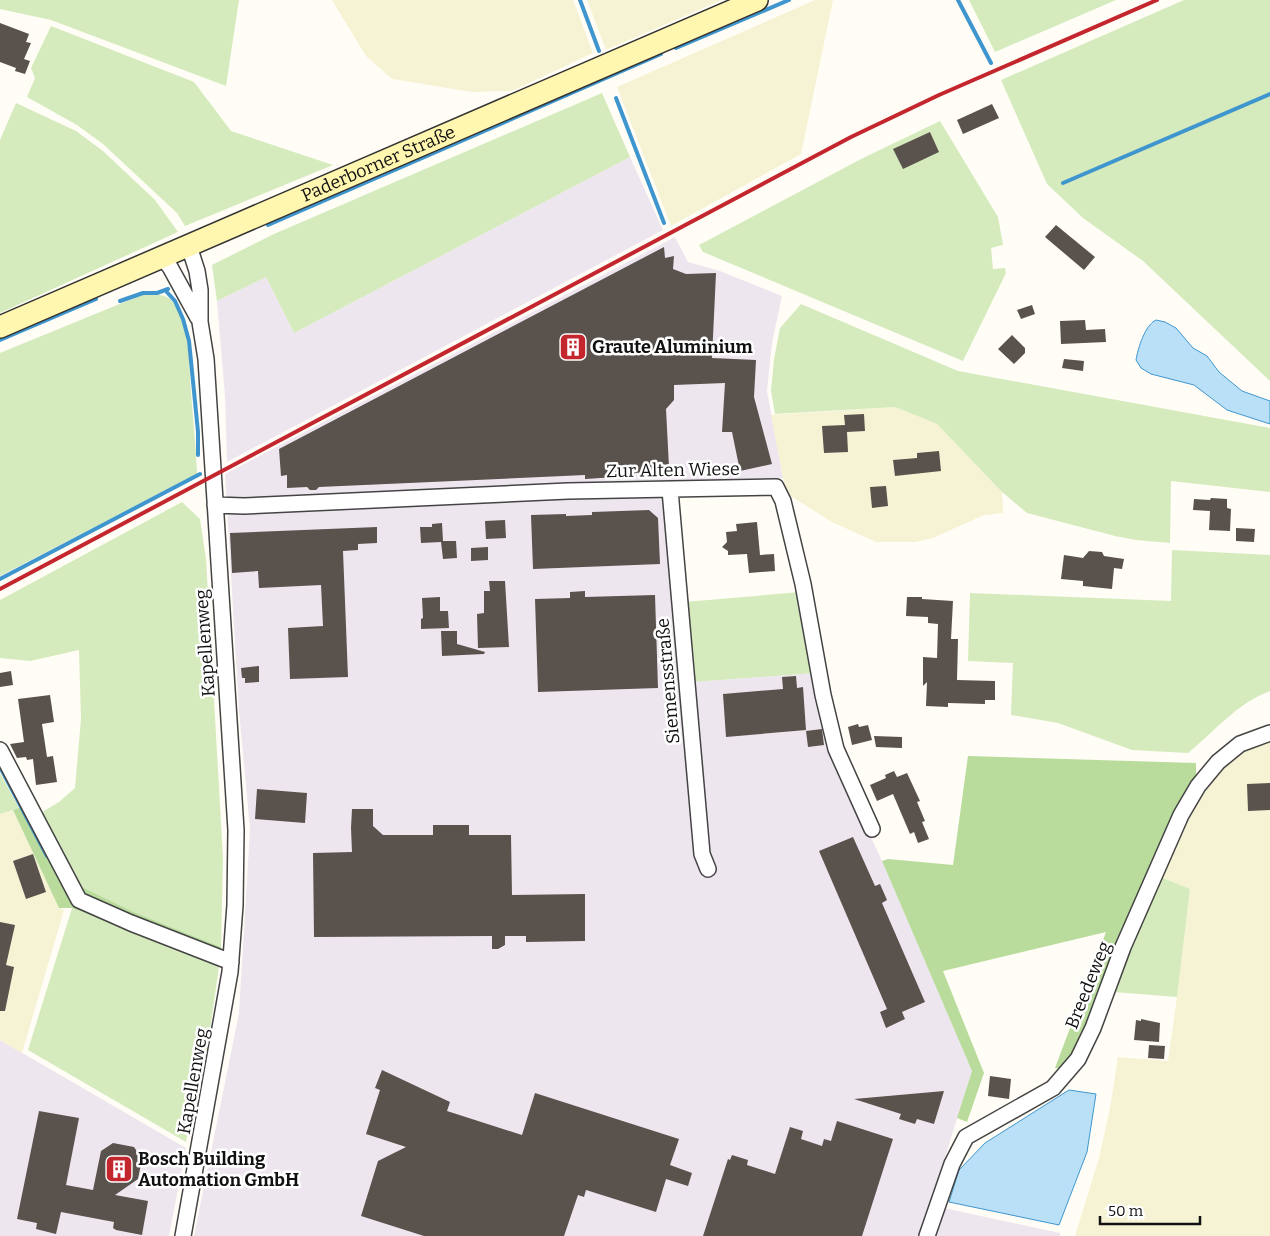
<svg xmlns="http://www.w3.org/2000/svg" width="1270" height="1236" viewBox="0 0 1270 1236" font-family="Bitter,serif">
<rect width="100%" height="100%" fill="#fffdf5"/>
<path fill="#eee6ef" d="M630,157L663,230L227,462L225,396L217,301L266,277L294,333Z
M675,237L688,262L720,271L782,296L772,343L767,391L783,478L662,485L679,683L815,673L831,750L882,861L972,1071L930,1205L1060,1233V1236H194L239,1013L250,829L239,711L225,474Z
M0,1040L186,1148L169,1236H0Z"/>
<path fill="#f6f3d4" d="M332,0H573L593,53L512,91L472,92L392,79L366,56Z
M587,0H722L606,50Z
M815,0H833L801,154L671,226L617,87Z
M895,407L937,424L1002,492L1003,513L984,515L933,538L915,542H876L832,522L786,493L771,415Z
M1270,737V1236H1075L1099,1158L1110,1108L1118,1057L1168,1061L1177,997L1190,889L1158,876L1184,820L1218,770L1243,750Z
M13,810L59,908L64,910L22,1053L0,1040V814Z"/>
<path fill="#d5ebbd" d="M0,0H239L226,86L51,20L0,9Z
M969,0H1116L995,52Z
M1184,0H1270V381L1143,261L1083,218L1047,184L1001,80Z
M51,26L194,82L231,131L333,165L185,226L177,213L103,144L77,125L27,97L35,78L31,68Z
M602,93L630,157L294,333L266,277L217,301L212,265L274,234Z
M16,103L76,131L103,151L155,200L178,232L0,313V140Z
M940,121L998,217L1003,245L991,248L993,269L1005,268L1006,273L963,361L703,252L699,245L863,158Z
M144,294C154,295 166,293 173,302C190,325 189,365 191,392C193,420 196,446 197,474L0,576V353Z
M801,304L958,371L1270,428V492L1171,481L1170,543L1136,540L1115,536L1027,513L1002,492L937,424L895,407L775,414L771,391L774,359L780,328Z
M182,502L200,519L206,559L223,858L221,947L134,912L80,886L39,814L59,802L75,788L81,719L79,650L30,661L0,658V600Z
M1172,550L1270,555V691C1237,703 1214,732 1188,753L1132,750L1058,723L1011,715L1013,663L968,661L970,593L1171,601Z
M800,592L815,673L693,682L685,602Z
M0,773L19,808L0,814Z
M1158,876L1190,889L1177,997L1114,992Z
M72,908L219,966L208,1044L186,1142L28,1050Z"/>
<path fill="#b9dc9c" d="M968,756L1196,763V778L1088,1024L1064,1069L1055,1068L1106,932L943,971L984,1073L967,1122L957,1118L972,1071L882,861L888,859L953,865Z
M19,808L39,814L80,886L134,912L221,947L219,966L72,908H59L13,810Z"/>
<path fill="#b9e0f7" stroke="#3f96cf" d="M1156,320L1165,322L1176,328L1193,348L1207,356L1219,372L1242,391L1270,401V424L1227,410L1194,385L1151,374L1141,368L1136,360C1138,348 1145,325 1156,320Z
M1069,1090L1096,1094L1087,1152L1059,1225L949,1202L959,1170L985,1143Z"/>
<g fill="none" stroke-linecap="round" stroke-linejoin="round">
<path stroke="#3f96cf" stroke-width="4" d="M580,0L599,51
M958,0L991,63
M676,48L789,0
M616,98L664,223
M1063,183L1270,94
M268,225L661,54
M165,290L175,301L183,319L189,341L198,432V455
M120,301L143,293H157L168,289
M0,340L96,299
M0,579L200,474
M0,767L47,856"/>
</g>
<path fill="#5a524d" d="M0,23L29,34L26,42L31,43L24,59L30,61L25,74L15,71L16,68L0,62Z
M992,104L999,118L963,134L957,120Z
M930,132L939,152L903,169L893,149Z
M1056,225L1095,257L1084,270L1045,237Z
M664,247L665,258L674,256L673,269L686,274L716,273L712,358L756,360L754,397L772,464L740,471L732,432H722L725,383L674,385V400L666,409L669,467L665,471L660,472L658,475H648L646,472L635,473L632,476L585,479V475L319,487L316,490H310L307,487L287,488V475L281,476L279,449Z
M1032,305L1035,314L1021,319L1017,310Z
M1085,320L1086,330L1105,329L1106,342L1061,344L1060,321Z
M1012,335L1025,348V353L1014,364L998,349Z
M1064,359L1084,361L1083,371L1062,368Z
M864,414L865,431L847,432L848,452L824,453L822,426L845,425L844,415Z
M939,451L941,471L895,476L893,460L917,458V453Z
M886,486L888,506L872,508L870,487Z
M1211,498L1227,499V508L1231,509L1230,531L1209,530L1210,511L1193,510L1194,499L1210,500Z
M649,510L658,518L660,564L533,569L531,515L566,514V516L592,515V512Z
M505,520L506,538L486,539L485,521Z
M757,522L760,555L774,554L775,571L749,573L747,554L728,555V551L722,547L727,542L726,532L737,531L736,524Z
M442,523L443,541H456L457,558L443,559L441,542L421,543L420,527H432V524Z
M377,527V543L358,544V550L343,551L348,677L290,679L288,628L323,626L321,585L259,588L258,571L232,573L230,533Z
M1236,528L1255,529L1254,542L1236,541Z
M488,547V560L471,561V548Z
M1089,551L1102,552L1104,556L1124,559L1122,569L1114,568L1112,589L1083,586V581L1061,579L1064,555L1083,558Z
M489,581H505L509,647L478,648L477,614L484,613V591H490Z
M585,591V597L655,595L658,688L538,692L535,599L570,598V592Z
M440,597V611H448L449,628L421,629V619L423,618L422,598Z
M907,597H922V599L953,601L951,639H958L957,680L995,681V700H985V704L948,703V707L926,706L927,682L923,686V657L937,658L938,624L928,623V617L906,616Z
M441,631H457V644L485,652L484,654L442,656Z
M259,666V682L245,683V678H242L241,668Z
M11,671L13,685L0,687V673Z
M796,676L797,688L803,687L806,730L726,737L723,694L783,689L782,677Z
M50,695L54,722L42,724L47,757L53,756L57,782L36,785L33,759L27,760L26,757L17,758L10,744L24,742L18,699Z
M858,724L859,727L868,725L872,740L852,745L848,727Z
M822,729L824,745L808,747L806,731Z
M874,736L902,737V748L876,747Z
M894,771L897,777L907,773L920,801L917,802L925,821L922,822L929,839L918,843L914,832L910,834L893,794L877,801L870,785L886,778L885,775Z
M1270,783V810L1248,811L1247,784Z
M257,789L307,793L305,823L255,819Z
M352,809H373V826L383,835H433V825H469V835H511L512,895L585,894V941L526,942V936H505V945L498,949H492V936L314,937L313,853L352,852L351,828Z
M853,837L875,886L880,884L887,900L882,903L925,1002L902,1012L905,1019L886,1028L880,1012L887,1009L819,851Z
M33,854L46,892L26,899L13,861Z
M0,922L15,925L6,965L14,967L5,1011H0Z
M1141,1019L1160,1023L1159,1042L1134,1040L1136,1020L1141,1021Z
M1149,1045L1165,1046L1164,1059L1148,1058Z
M382,1070L450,1102L447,1111L522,1135L535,1093L679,1139L670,1165L692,1173L688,1186L666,1179L656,1212L586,1190L584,1197L578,1195L564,1236H424L361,1216L378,1161L406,1147L366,1134L380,1090L375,1088Z
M990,1076L1011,1079L1009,1099L988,1096Z
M944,1091L934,1124L917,1119L915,1124L899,1119L901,1114L854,1099Z
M39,1111L79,1118L66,1185L93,1190L101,1151L113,1143L134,1147L142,1159L138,1179L115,1195L148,1201L142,1235L116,1230L113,1228L114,1222L61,1212L56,1234L36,1229L37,1223L17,1219Z
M837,1121L893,1139L862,1236H703L728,1159L730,1160L732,1155L748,1160L747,1165L775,1174L790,1127L803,1131L801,1139L822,1146L824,1139L831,1141Z"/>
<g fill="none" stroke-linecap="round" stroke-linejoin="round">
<g stroke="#444" stroke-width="18">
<path id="minor" d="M162,257L170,267L198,318
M670,490L702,854L708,869
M215,505L244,506L568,491L776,487L783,501L803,584L823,695L836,749L872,829
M0,750L79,900L131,923L231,962
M183,1236L230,972L235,905L236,830L206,359L200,322V290L197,271L189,246
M927,1236L952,1164L966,1137L1053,1088L1078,1059L1093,1028L1123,947L1181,815L1198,786L1218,762L1240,744L1270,733"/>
</g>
<g stroke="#333" stroke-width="24">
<g id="secondary">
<path id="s1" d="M0,327L757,0"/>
</g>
</g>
<use href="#minor" stroke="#fff" stroke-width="15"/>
<use href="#secondary" stroke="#fff6b0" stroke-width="21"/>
<path stroke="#c4262e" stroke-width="4" d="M0,589L851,137L939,95L1157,0"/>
</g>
<defs>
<g id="building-square" transform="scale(1.4375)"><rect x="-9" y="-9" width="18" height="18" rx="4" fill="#c4262e" stroke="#fff"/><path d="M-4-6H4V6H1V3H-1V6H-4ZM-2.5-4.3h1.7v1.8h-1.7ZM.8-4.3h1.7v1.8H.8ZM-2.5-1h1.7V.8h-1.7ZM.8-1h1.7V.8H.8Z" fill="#fff"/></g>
</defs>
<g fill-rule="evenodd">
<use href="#building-square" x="573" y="347"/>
<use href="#building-square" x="119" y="1169"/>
</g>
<g text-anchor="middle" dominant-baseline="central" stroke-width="5" stroke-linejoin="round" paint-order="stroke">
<g font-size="18" fill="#111" stroke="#fff">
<text stroke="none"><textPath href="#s1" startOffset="412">Paderborner Straße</textPath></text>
<text transform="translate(673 470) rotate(-1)">Zur Alten Wiese</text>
<text transform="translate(205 643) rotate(-94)">Kapellenweg</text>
<text transform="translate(668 681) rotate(-95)">Siemensstraße</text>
<text transform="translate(1088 985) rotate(-68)">Breedeweg</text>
<text transform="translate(193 1081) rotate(-80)">Kapellenweg</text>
</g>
<g font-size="18" font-weight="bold" fill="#111" stroke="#fff" text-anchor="start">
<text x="592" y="347">Graute Aluminium</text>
<text x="138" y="1159">Bosch Building<tspan x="138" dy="21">Automation GmbH</tspan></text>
</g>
</g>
<path d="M1100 1216v8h100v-8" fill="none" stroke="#111111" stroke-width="2.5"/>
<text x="1108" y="1216" font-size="15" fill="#111111" stroke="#ffffff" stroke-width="4" paint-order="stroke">50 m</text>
</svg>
